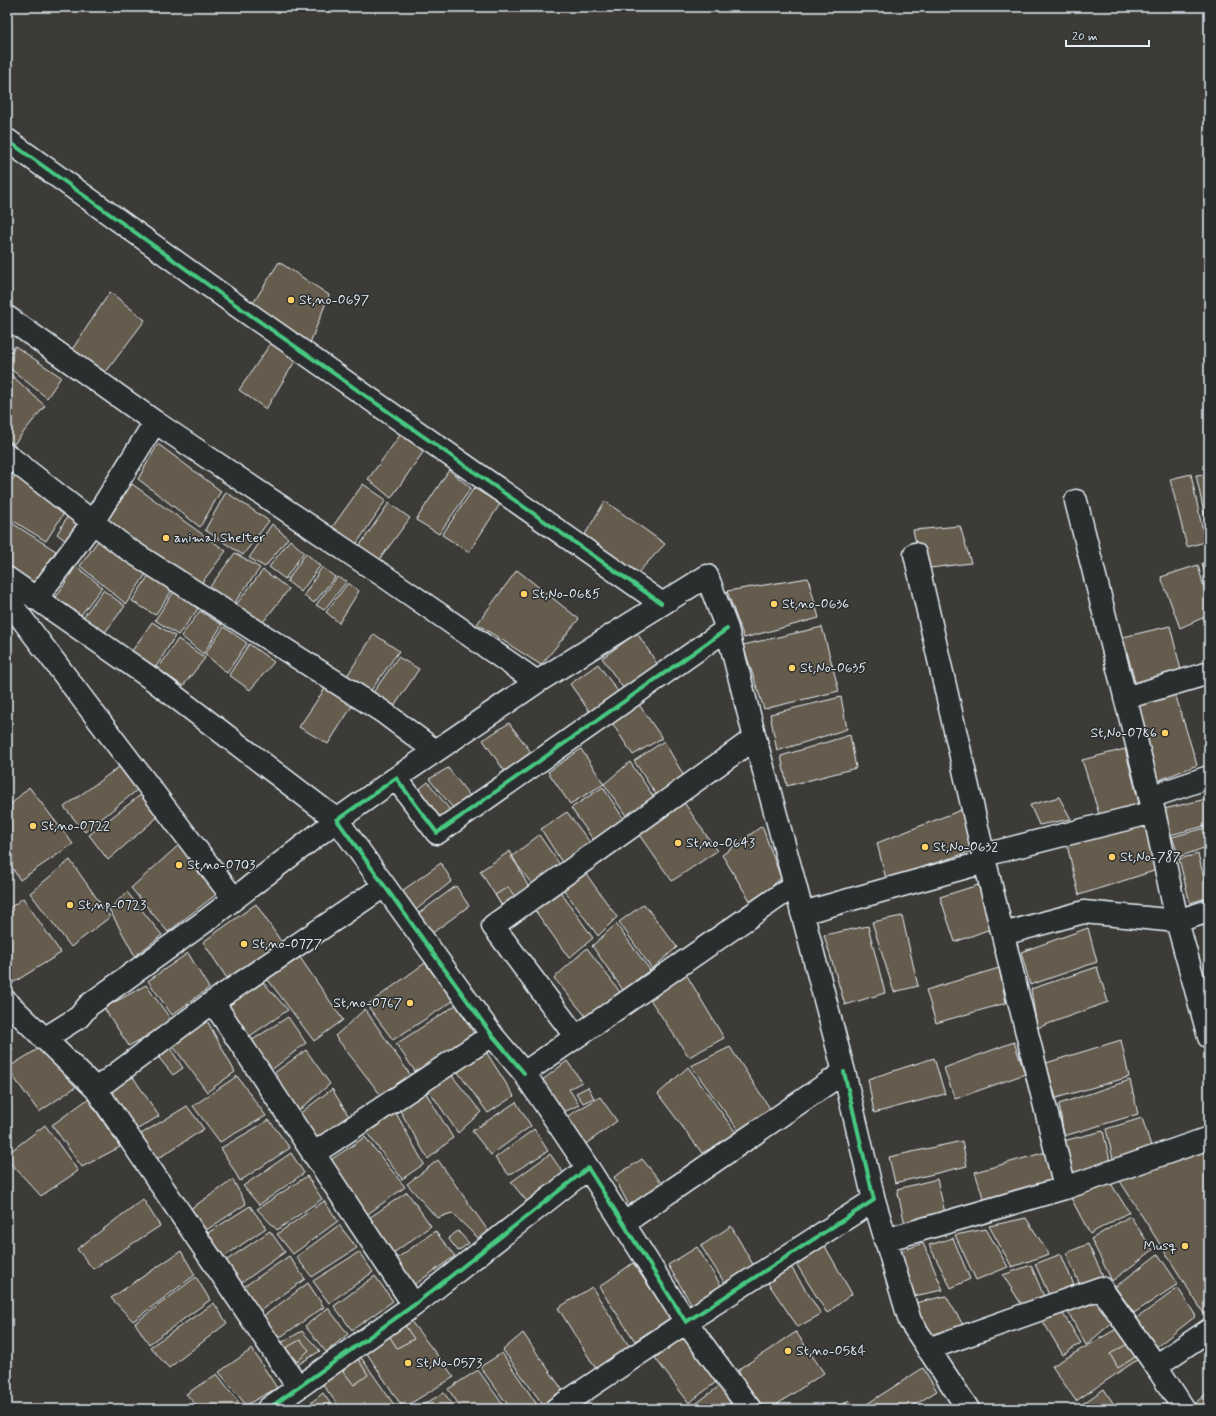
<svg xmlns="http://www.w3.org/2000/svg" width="1216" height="1416" viewBox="0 0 1216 1416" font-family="Mynerve,sans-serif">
<rect width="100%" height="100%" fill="#3c3b37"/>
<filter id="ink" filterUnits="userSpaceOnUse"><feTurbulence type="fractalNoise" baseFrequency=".025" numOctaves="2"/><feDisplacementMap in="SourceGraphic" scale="8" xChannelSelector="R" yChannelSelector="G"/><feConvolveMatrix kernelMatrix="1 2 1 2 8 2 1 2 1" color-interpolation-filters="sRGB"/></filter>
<g filter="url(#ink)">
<path fill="#665b4d" stroke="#e8f1f8" d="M279,262L329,295L310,343L252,305Z
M110,292L145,320L103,376L71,351Z
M273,340L300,353L266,409L239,390Z
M15,346L61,377L47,398L7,366V359Z
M7,371L45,406L14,444L7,440Z
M404,430L426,448L391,498L368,479Z
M158,444L221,491L200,527L138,479Z
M449,470L471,488L439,534L416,520Z
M1191,474L1205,542L1187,547L1170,479Z
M1209,474V537L1196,475Z
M15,476L66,510L46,541L7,517V487Z
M132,484L226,551L200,585L105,524Z
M363,484L386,500L355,546L328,533Z
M474,488L500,504L469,552L442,535Z
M226,492L269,521L243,555L205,530Z
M605,501L665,544L632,579L581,541Z
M389,503L410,518L377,563L358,548Z
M69,514L78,522L66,541L57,534Z
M7,520L56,551L32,589L7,572Z
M272,524L288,538L265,567L249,558Z
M960,526L971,563L922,569L913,530Z
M100,538L148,571L126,604L80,566Z
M290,540L304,552L285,579L269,567Z
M235,553L260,568L230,609L206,592Z
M306,553L320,566L301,592L287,581Z
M1209,560V592L1202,563Z
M1198,565L1209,607V615L1180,628L1161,577Z
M76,566L102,587L78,619L53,602Z
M322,567L335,577L314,603L304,595Z
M263,570L289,589L260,626L231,611Z
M517,570L579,619L541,665L477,624Z
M151,572L173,589L155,615L132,601Z
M337,577L347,581L324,610L316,605Z
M808,578L819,618L744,638L727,591Z
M348,583L359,591L339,623L326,612Z
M103,590L125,606L103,635L82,619Z
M175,590L198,609L178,635L155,620Z
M200,611L222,625L203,654L181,636Z
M152,622L175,636L156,667L132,651Z
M1170,626L1182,674L1136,686L1123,637Z
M224,627L247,643L227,673L205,654Z
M822,627L839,691L764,709L743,645Z
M637,633L660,668L626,692L602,658Z
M374,634L399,651L367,696L343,682Z
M178,639L205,658L183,686L158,669Z
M249,644L274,662L250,690L229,675Z
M398,657L419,669L391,711L370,697Z
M598,664L622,697L594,718L570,684Z
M328,684L356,700L328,744L299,727Z
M1174,690L1197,765L1157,781L1134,701Z
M841,697L847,729L777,751L770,714Z
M638,703L662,738L633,755L612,723Z
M509,723L534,756L508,776L483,740Z
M850,735L856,768L787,786L781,756Z
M664,741L684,776L657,796L634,761Z
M581,749L604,784L570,804L548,772Z
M1125,749L1139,803L1100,817L1082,760Z
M630,762L655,799L627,817L604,784Z
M123,764L141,787L85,832L64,807Z
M448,768L474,801L457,813L429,779Z
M428,782L454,815L438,826L413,794Z
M29,787L73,844L20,880L7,860V808Z
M603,787L625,821L595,842L571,808Z
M143,793L160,815L108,860L89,835Z
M1059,797L1071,819L1039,825L1030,805Z
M1206,799L1209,807V825L1170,835L1164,809Z
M683,801L717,851L672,881L639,835Z
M961,810L972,851L886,879L877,843Z
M567,812L592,845L563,864L541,829Z
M1148,820L1157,870L1079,895L1067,845Z
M762,826L781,878L752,904L722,855Z
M1209,827V846L1179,857L1172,837Z
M539,835L561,866L535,888L511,857Z
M181,843L223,889L168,932L131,888Z
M510,851L530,890L502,906L480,871Z
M1198,854L1209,897L1190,903L1179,859Z
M70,860L110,917L71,947L30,893Z
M441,863L452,881L412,913L399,893Z
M584,871L617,917L598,936L561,886Z
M978,885L993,928L955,942L940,897Z
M456,886L469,906L427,937L415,916Z
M508,887L516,898L502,906L495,895Z
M557,887L593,938L569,958L534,909Z
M127,892L162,935L135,956L109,909Z
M23,898L61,953L11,984L7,979V910Z
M256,904L284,946L230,983L203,942Z
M644,904L677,947L652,969L619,922Z
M902,916L918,986L894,992L872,922Z
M616,924L650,970L623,990L592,946Z
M868,926L885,993L845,1005L824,935Z
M1088,928L1097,962L1030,985L1021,952Z
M587,948L620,992L588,1019L554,978Z
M188,953L209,988L172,1015L148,981Z
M299,956L343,1020L314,1041L266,977Z
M425,963L453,1001L393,1040L367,1005Z
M1097,967L1108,1002L1037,1028L1031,989Z
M999,968L1006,1003L936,1023L926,990Z
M686,974L724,1038L689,1057L649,998Z
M260,979L288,1010L244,1040L224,1009Z
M146,985L172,1021L129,1046L104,1008Z
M456,1005L477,1038L415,1071L396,1044Z
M365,1009L411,1076L380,1094L335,1036Z
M204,1015L235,1072L207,1092L170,1042Z
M288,1017L306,1043L265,1075L246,1044Z
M7,1038L13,1049L7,1053Z
M1121,1040L1129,1077L1056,1098L1046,1063Z
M1014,1042L1025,1074L955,1099L944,1068Z
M46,1044L77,1086L39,1112L7,1068Z
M483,1047L514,1096L488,1113L457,1071Z
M730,1047L771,1110L739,1131L691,1066Z
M170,1048L183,1068L173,1075L159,1058Z
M306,1050L330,1084L296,1113L270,1076Z
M934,1058L945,1094L874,1113L868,1079Z
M567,1061L582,1082L569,1089L579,1105L562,1113L540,1082Z
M688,1067L737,1134L702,1153L658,1094Z
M449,1072L481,1112L458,1133L428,1089Z
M237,1076L266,1116L220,1142L193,1106Z
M133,1077L159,1116L135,1131L105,1092Z
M1130,1080L1138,1114L1064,1136L1059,1104Z
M588,1087L594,1098L583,1103L576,1093Z
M332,1089L350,1118L315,1142L295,1117Z
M426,1093L453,1138L428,1159L399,1109Z
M600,1097L617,1121L586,1144L566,1117Z
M88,1099L120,1147L82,1167L52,1125Z
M516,1102L531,1126L491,1155L472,1131Z
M187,1106L204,1129L154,1161L136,1137Z
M396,1113L424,1164L402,1179L367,1133Z
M1142,1118L1152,1149L1114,1163L1106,1129Z
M269,1120L290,1148L240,1181L221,1148Z
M45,1125L78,1171L41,1196L7,1159V1154Z
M534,1129L548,1151L509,1175L495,1158Z
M1103,1131L1111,1165L1070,1180L1063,1141Z
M365,1137L405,1187L365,1216L329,1161Z
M962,1141L967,1166L895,1183L889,1157Z
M1209,1150V1311L1204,1314L1120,1181Z
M1046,1152L1054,1185L986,1207L975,1172Z
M291,1153L304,1173L259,1205L243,1186Z
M550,1154L567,1178L529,1204L511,1182Z
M642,1159L667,1189L632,1211L614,1177Z
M438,1160L489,1232L478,1238L452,1213L437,1218L407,1184Z
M307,1176L322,1199L277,1230L257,1209Z
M937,1179L946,1217L906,1229L897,1189Z
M233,1180L246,1204L205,1231L190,1209Z
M1110,1182L1129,1212L1090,1234L1071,1198Z
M407,1192L431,1226L392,1254L369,1218Z
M143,1199L160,1226L93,1269L77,1249Z
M324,1201L338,1221L293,1254L277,1234Z
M250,1206L266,1228L222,1258L206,1234Z
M1130,1216L1153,1250L1112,1281L1091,1239Z
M1026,1218L1049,1254L1012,1267L989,1226Z
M339,1225L357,1248L312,1277L296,1257Z
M731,1226L755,1268L726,1285L701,1246Z
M986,1229L1008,1267L976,1280L955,1235Z
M270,1231L285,1252L240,1284L224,1262Z
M435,1231L455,1256L414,1285L396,1259Z
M458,1231L469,1243L458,1251L448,1238Z
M953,1238L970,1279L951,1288L929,1245Z
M822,1241L852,1294L827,1313L795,1262Z
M923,1243L943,1290L909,1297L894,1254Z
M1088,1244L1105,1280L1082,1290L1066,1253Z
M697,1247L723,1289L692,1305L668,1265Z
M181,1251L195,1275L133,1321L111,1298Z
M359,1252L373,1272L329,1303L313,1281Z
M1061,1254L1074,1285L1049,1295L1035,1264Z
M1158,1254L1178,1284L1134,1313L1115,1287Z
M289,1256L305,1279L257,1313L242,1288Z
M633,1263L670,1318L635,1341L599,1287Z
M1031,1265L1045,1299L1023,1307L1003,1275Z
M791,1267L821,1314L798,1327L768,1283Z
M375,1276L393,1301L352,1330L334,1306Z
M196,1277L210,1300L149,1344L135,1323Z
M308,1283L324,1307L276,1340L261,1318Z
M592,1287L631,1349L596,1369L558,1308Z
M1178,1288L1196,1316L1155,1348L1137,1318Z
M1097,1289L1115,1320L1086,1345L1062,1301Z
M946,1296L965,1328L929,1340L910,1304Z
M214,1303L227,1323L169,1368L150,1347Z
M1057,1304L1081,1343L1063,1355L1038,1313Z
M328,1308L348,1334L326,1352L305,1326Z
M407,1316L454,1377L403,1408L364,1349Z
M404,1324L414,1339L397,1348L388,1334Z
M1120,1327L1137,1360L1076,1401L1052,1366Z
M302,1331L320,1351L294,1367L279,1344Z
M796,1332L824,1373L770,1409H762L738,1370Z
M523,1333L566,1395L546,1409L503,1350Z
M687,1335L720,1379L689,1403L655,1358Z
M300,1340L309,1350L297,1362L286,1348Z
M1129,1343L1135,1357L1118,1368L1110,1354Z
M252,1349L277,1388L246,1405L219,1372Z
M358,1353L397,1409H341L323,1385Z
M502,1353L540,1409H511L480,1367Z
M358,1359L368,1375L354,1385L343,1371Z
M923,1368L937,1391L908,1409H859Z
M478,1370L506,1409H462L448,1389Z
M217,1374L244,1409H200L186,1394Z
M722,1384L741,1409H689Z
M1104,1389L1117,1409H1079L1078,1407Z
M1209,1391V1409H1195L1193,1405Z
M323,1393L334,1409H303Z
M444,1393L456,1409H415Z
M849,1400L855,1409H836Z
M731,1403L736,1409H724L723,1408Z"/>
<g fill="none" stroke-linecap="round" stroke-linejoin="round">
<g stroke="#e8f1f8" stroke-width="25">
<path id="street" d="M7,140L229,300L661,603
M7,317L155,422L384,576L537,682
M7,455L126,548L383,712L434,750
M915,554L985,862
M7,578L152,679L337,820L204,922L89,1005L79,1017L44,1039
M7,599L234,899
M36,599L93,522L155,422
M1125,698L1209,673
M396,778L537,682L707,576L727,629L755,738
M1150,797L1209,777
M1154,812L1177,921L1209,911
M984,855L1154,812L1076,501
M802,913L985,862L1065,1188L885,1240
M1003,934L1084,912L1177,921L1209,1037
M7,1002L96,1089L213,1002L414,1305
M213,1002L384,886
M576,1037L493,926L755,738L795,885
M524,1073L492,1035L337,820L396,778L437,833L727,629
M96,1089L298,1387
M313,1154L492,1035
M588,1168L524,1073L795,885L844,1072L624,1223
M1065,1188L1209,1138
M874,1200L910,1321L968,1409
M928,1349L1101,1288L1156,1366
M268,1409L414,1305L588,1168L686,1322L874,1200L844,1072
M556,1409L686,1322L750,1409
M1184,1409L1156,1366L1209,1330"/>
</g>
<use href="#street" stroke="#2a2d2e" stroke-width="22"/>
<g stroke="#2a2d2e" stroke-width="6">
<path id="cycleway" d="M7,140L229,300L661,603
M524,1073L492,1035L337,820L396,778L437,833L727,629
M268,1409L414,1305L588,1168L686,1322L874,1200L844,1072"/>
</g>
<use href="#cycleway" stroke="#46c982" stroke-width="4"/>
</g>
</g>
<g fill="#ffd166" stroke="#2a2d2e" stroke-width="1.5">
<circle cx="291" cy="300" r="4"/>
<circle cx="166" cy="538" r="4"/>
<circle cx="524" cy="594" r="4"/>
<circle cx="774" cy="604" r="4"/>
<circle cx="792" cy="668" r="4"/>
<circle cx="1165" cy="733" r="4"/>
<circle cx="33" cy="826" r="4"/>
<circle cx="678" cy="843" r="4"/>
<circle cx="925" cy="847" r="4"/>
<circle cx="1112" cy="857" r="4"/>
<circle cx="179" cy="865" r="4"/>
<circle cx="70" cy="905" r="4"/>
<circle cx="244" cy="944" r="4"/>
<circle cx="410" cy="1003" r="4"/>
<circle cx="1185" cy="1246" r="4"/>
<circle cx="788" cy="1351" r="4"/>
<circle cx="408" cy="1363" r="4"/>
</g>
<g text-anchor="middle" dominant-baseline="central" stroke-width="3" stroke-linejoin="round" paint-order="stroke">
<g font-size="14" fill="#e8f1f8" stroke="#2a2d2e" text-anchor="start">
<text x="299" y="300">St,no-0697</text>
<text x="174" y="538">animal Shelter</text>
<text x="532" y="594">St,No-0685</text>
<text x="782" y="604">St,no-0636</text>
<text x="800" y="668">St,No-0635</text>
<text x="1157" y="733" text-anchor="end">St,No-0786</text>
<text x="41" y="826">St,no-0722</text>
<text x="686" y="843">St,no-0643</text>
<text x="933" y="847">St,No-0632</text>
<text x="1120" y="857">St,No-787</text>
<text x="187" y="865">St,no-0703</text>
<text x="78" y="905">St,np-0723</text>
<text x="252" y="944">St,no-0777</text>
<text x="402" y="1003" text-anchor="end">St,no-0767</text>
<text x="1177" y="1246" text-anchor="end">Musq</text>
<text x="796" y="1351">St,no-0584</text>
<text x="416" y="1363">St,No-0573</text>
</g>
</g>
<rect width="1216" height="1416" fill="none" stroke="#2a2d2e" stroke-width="24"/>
<rect x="12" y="12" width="1192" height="1392" fill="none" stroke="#e8f1f8" stroke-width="1.5" filter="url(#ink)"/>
<path d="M1066 40v6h83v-6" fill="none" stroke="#e8f1f8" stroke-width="2"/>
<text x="1072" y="40" font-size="12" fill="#e8f1f8" stroke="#2a2d2e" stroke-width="3" paint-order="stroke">20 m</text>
</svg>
